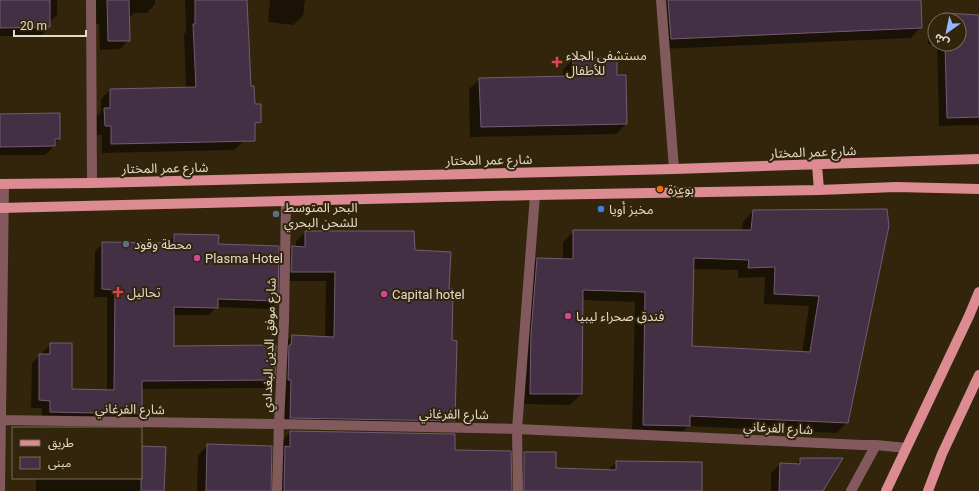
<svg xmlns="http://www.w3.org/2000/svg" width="979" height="491" viewBox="0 0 979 491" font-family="Roboto,'Noto Sans Arabic',sans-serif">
<rect width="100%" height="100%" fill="#32250b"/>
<path fill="#0007" fill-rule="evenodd" d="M0,0H57V15L49,23V27L41,36H0Z
M94,0H155V4L147,13H133V14L128,19L129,40L120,49L100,50L99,24H95Z
M185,0H240L244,141L234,150L102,153V135H96L95,118L101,112V99L110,90L186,88L184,34L186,32Z
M270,0H305L303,16L293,25L268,22Z
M656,0H920L921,27L911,38L661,49L658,10L656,6Z
M937,14L979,16V125L939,126L937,45L928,44L929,22ZM935,20H959V44H935Z
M573,59L616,76L626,124L616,134L470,137L469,89L480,79L563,77V70Z
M0,115L59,139L54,144V146L45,155H0Z
M886,210L847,422L837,433L688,426L678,437L632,435L635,302L582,300L581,394L570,405L520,404L526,270L537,259H563V242L574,231H742L743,222L753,211ZM693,269L738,270V278L765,277L764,304L809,306L802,353L691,347Z
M306,232L414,251L448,290L454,421L445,430L281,427L283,346L292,336L325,337L326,281H282L283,257L292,247H296V241Z
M175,235L217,245L277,301L269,309L217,307L209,315H173V347L275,346L274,380L266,388L141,389V415L133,423L42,422V408H31L32,363L40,355H43V352L51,344L71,390L107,391V297H94L95,251L103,243L167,244V243Z
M290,432L454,451L510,491H274L281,442Z
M208,445L270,491H197L198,455Z
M141,447L163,491H36V478H141Z
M524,453L555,469L608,470L617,462L701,491H515L514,463Z
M800,459L822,491H771V473L780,464L795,465Z"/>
<path fill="#433044" stroke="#725c73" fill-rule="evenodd" d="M0,0H50V27L0,28Z
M107,0H129L130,41H108Z
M195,0H247L251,86H254L255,104H261V122L255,123V141L111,144V126H105L104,108H110V89L196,87L193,24H195Z
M668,0H921L922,28L671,39Z
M944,13L979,15V117L947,118L945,44H959V20H944Z
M617,57V75H626L627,124L481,127L479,78L573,76V58Z
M60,113V139H55V146L0,147V114Z
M887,209L889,226L848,423L690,416V426L643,425L645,292L583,290L582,394H530L531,333L537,258L573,259V230H751L753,210ZM694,258L749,260L748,268L775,267L774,294L819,296L810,352L692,346Z
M305,231H414L415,250L451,252L449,289H453L452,340L457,341L455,421L290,418L291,380H288L289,345H291L292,335L334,337L335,272H291L292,246L305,247Z
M174,234L219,235L218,244L279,246L278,301L218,299V308L174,307V346L276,345L275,380L142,381V414L50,412V401L39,400V354H50V343H72V389L114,390L115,290L102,289V242L174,243Z
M290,431L455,434V450L511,451L512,491H284L285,446L290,447Z
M207,444L272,446L271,491H206Z
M141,446L166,447L164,491H141Z
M524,452H556V468L616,470V461L702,462V491H524Z
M800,458H843L823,491H779L780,463L800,464Z"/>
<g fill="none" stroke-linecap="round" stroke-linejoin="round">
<path stroke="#825a5e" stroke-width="10" d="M91,0L92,183
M661,0L674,169
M0,420L279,424L517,429L862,445H876L906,448
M0,491L4,184
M277,491L279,424L284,321L286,201
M518,491L517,429L535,195
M851,491L876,445"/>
<path stroke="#dd8b93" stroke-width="10" d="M817,165L819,190
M0,184L92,183L674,169L979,159
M0,208L535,195L819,190L896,187L979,189
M886,491L969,316L979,292
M928,491L942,454L979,375"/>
</g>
<g fill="#e0444e" stroke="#32250b" stroke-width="1.5">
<path d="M555 56h4v4h4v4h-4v4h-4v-4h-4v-4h4z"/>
<path d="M116 286h4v4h4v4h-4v4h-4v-4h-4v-4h4z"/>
</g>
<circle fill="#e8710a" stroke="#32250b" stroke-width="1.5" cx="660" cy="189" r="4"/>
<circle fill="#3f7fe0" stroke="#32250b" stroke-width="1.5" cx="601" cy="209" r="4"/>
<g fill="#5c6f8a" stroke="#32250b" stroke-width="1.5">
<circle cx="276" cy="214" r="4"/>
<circle cx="126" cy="244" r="4"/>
</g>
<g fill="#d1479c" stroke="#32250b" stroke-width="1.5">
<circle cx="197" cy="258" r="4"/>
<circle cx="384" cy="294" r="4"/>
<circle cx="568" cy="316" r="4"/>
</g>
<g text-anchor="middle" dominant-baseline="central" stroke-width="4" stroke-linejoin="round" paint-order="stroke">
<g font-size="13" fill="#e2dacb" stroke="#32250b" text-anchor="start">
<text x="566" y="55">مستشفى الجلاء<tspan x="566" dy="15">للأطفال</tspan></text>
<text x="668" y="189">بوعزة</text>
<text x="284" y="207">البحر المتوسط<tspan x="284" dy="15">للشحن البحري</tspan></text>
<text x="609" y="209">مخبز أويا</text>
<text x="134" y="244">محطة وقود</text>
<text x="205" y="258">Plasma Hotel</text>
<text x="127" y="292">تحاليل</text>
<text x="392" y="294">Capital hotel</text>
<text x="576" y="316">فندق صحراء ليبيا</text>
</g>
<g font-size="13" fill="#e2dacb" stroke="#32250b">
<text transform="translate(813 152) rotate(-2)">شارع عمر المختار</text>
<text transform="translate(489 160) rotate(-1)">شارع عمر المختار</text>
<text transform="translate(165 168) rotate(-1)">شارع عمر المختار</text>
<text transform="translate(269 345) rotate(-88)">شارع موفق الدين البغدادي</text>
<text transform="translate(130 409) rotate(1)">شارع الفرغاني</text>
<text transform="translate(454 414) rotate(1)">شارع الفرغاني</text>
<text transform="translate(778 428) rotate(3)">شارع الفرغاني</text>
</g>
</g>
<rect x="12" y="427" width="130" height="52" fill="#32250b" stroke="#786d58"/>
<rect x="20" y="440" width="20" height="6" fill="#dd8b93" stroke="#786d58"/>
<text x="48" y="447" font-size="12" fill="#e2dacb">طريق</text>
<rect x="20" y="457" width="20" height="12" fill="#433044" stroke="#786d58"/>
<text x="48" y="467" font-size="12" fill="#e2dacb">مبنى</text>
<g transform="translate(947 32) rotate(213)"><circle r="19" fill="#32250b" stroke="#786d58"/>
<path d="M0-3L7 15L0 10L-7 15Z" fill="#94b7fd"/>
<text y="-6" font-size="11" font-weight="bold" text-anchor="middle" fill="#e2dacb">ش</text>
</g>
<path d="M14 30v6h72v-6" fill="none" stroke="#e2dacb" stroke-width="2"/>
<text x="20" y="30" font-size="12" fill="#e2dacb" stroke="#32250b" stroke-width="3" paint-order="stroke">20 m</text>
</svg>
